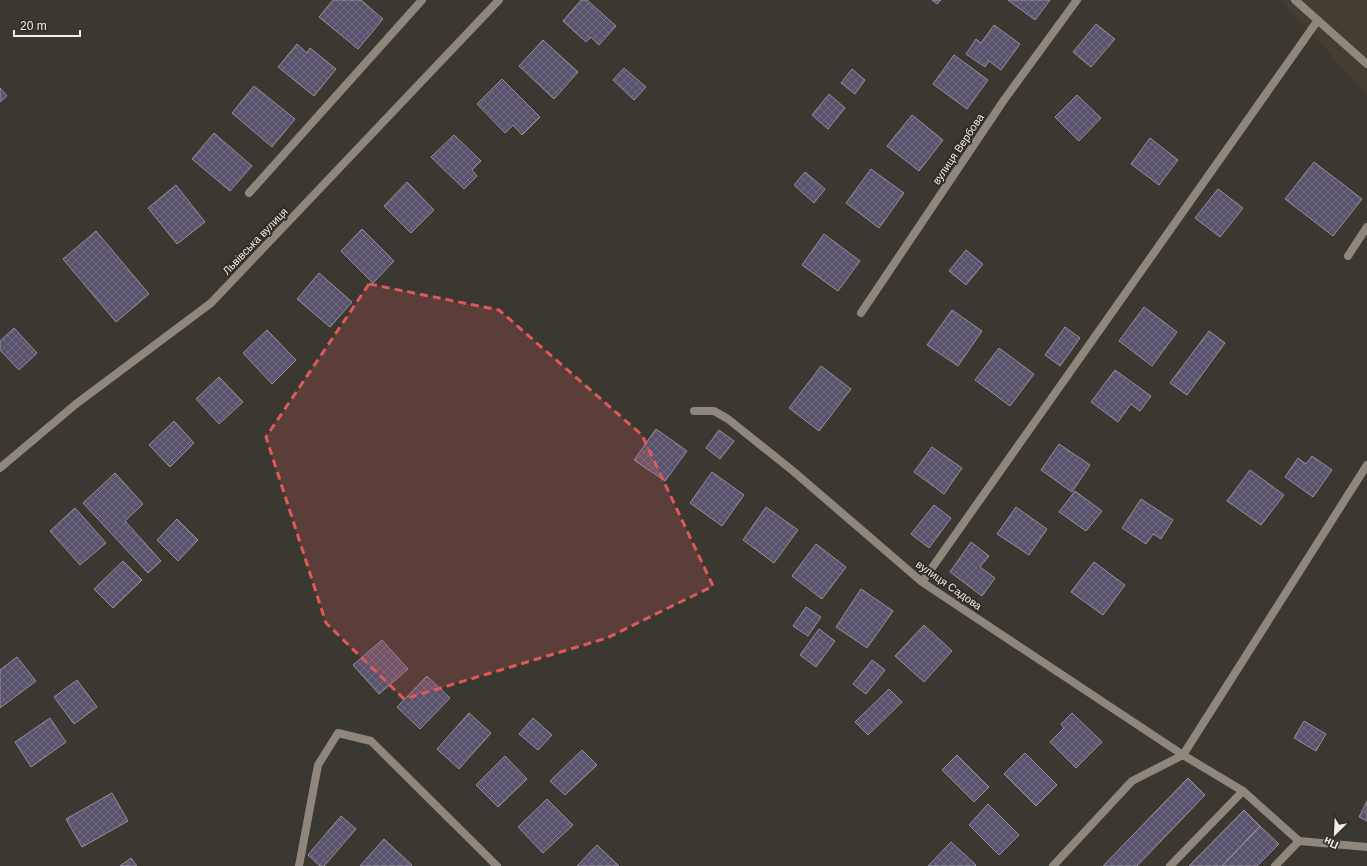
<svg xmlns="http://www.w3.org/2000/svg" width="1367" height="866" viewBox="0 0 1367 866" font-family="Helvetica,sans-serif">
<defs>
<pattern id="building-cross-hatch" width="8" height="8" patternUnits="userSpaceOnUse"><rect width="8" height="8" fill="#58526c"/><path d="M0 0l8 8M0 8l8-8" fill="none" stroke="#706b81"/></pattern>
</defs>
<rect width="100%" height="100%" fill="#3b3731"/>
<path fill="#443d31" d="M1281,0H1367V95Z"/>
<path fill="url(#building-cross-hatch)" stroke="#939199" d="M333,0H361L383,19L358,49L319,17Z
M581,0H587L616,26L599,45L591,37L586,42L563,21Z
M932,0H941L937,4Z
M1008,0H1050L1035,20Z
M1096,24L1115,39L1091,67L1073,52Z
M994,25L1020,44L1001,70L989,61L985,67L966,54L976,39L981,43Z
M543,40L578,72L554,99L519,66Z
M297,44L307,53L310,48L336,69L314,96L278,67Z
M954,55L988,80L967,109L933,84Z
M624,68L646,87L634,100L613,80Z
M852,69L865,80L855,94L841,83Z
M502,79L540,117L522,135L513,125L505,133L477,104Z
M254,86L295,119L272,147L232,113Z
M0,88L7,96L0,102Z
M829,94L845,108L828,129L812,115Z
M1077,95L1101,118L1079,141L1055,117Z
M912,115L943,140L919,171L887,146Z
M214,133L252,166L230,191L192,159Z
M454,135L481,161L472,170L477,176L464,189L431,157Z
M1150,138L1178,160L1159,185L1131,164Z
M1314,162L1362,199L1333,236L1285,199Z
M871,169L904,193L879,228L846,203Z
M805,172L825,189L814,203L794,185Z
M407,182L434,210L411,233L384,206Z
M176,185L205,222L177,244L148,208Z
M1218,189L1243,208L1220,237L1195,218Z
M362,229L394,261L373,283L341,251Z
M96,231L149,294L116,322L63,259Z
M824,234L860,261L838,291L802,265Z
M966,250L983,264L966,285L949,271Z
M319,273L352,302L330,327L297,299Z
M1144,307L1177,332L1152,366L1119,341Z
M952,310L982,331L958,366L927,345Z
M1065,327L1080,338L1060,366L1045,355Z
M14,328L37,353L19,370L0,350V341Z
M267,330L296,360L272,384L243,353Z
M1209,331L1225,343L1187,395L1170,383Z
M999,348L1034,374L1010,406L975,380Z
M821,366L851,389L819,431L789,408Z
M1115,370L1151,396L1140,411L1131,404L1118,422L1091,402Z
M219,377L243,402L219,424L196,399Z
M174,421L194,443L170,467L149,445Z
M656,429L687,451L665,481L634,460Z
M719,430L734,441L720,459L706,448Z
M1059,444L1090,465L1072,492L1041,470Z
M932,447L962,468L944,494L914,472Z
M1312,456L1332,470L1313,497L1285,477L1298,458L1306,464Z
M1250,470L1284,495L1261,525L1227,501Z
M712,472L744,495L722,526L690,503Z
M115,473L143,504L125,521L161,561L148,573L83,503Z
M1075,491L1102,511L1086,531L1059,512Z
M1141,499L1173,520L1161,539L1153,534L1146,544L1122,528Z
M934,505L951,518L929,548L911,534Z
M766,507L798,530L774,563L743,540Z
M1016,507L1047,529L1029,555L997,534Z
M75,508L106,543L80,565L50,531Z
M177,519L198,540L178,561L157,540Z
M971,542L989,556L980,567L995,578L982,596L950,572Z
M816,544L846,567L822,599L792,576Z
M123,561L142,580L113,608L94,589Z
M1094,562L1125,585L1103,615L1071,592Z
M861,589L893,611L867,648L836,627Z
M806,607L821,617L808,636L793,626Z
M924,625L952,651L924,682L895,656Z
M819,629L835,641L816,667L800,655Z
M382,640L408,669L379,694L353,665Z
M17,657L36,681L0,708V670Z
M872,660L885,670L866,694L853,684Z
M427,676L450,698L420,729L397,707Z
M77,680L97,707L74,724L54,697Z
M889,689L902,702L868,735L855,722Z
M469,713L491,733L459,769L437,749Z
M1072,713L1102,742L1076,768L1050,742L1064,728L1061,724Z
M50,718L66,742L31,767L15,742Z
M533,718L552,735L538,750L519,734Z
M1304,721L1326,734L1316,751L1294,738Z
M582,750L597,765L565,795L550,781Z
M1025,753L1057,785L1036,806L1004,774Z
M957,755L989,787L974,802L942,770Z
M505,756L527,779L498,807L476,785Z
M1188,778L1205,795L1137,866H1103Z
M112,793L128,821L82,847L66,819Z
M547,799L573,825L543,853L518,827Z
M1367,801V821L1359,817Z
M988,804L1019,835L999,855L969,825Z
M1244,810L1260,826L1222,866H1189Z
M341,816L356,829L324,866H320L308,855Z
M1260,826L1279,844L1257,866H1222Z
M384,839L412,865L411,866H360Z
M951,842L976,865L975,866H928Z
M597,845L619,866H577Z
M131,858L137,866H120Z"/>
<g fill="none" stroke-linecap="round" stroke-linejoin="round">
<path stroke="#90877c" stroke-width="8" d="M1348,256L1367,227
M1170,866L1243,791
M1275,866L1299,841"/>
<path stroke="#90877c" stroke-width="8" d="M1295,0L1367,64
M249,193L422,0
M861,313L1004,100L1077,0
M694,411H714L728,419L793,471L922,582L1183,755L1243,791L1299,841L1367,847
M922,582L1318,20
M299,866L318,765L338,733L371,741L497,866
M1053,866L1132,781L1183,755L1367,465"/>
<path stroke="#90877c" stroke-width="8" d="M0,468L76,404L211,303L499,0"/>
</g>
<path fill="#dc5a58" fill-opacity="0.2" stroke="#dc5a58" stroke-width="3" stroke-dasharray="8 5" stroke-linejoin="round" d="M369,284L499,310L642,435L713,586L607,638L404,699L326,623L266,437Z"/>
<g text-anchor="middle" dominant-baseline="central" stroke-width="4" stroke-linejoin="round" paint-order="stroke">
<g font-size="11" fill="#f0eee9" stroke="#302d27">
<text transform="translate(958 149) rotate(-56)">вулиця Вербова</text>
<text transform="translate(255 241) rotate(-46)">Львівська вулиця</text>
<text transform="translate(949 585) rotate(35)">вулиця Садова</text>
</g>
</g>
<g transform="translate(1335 834) rotate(204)" stroke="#302d27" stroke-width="3" paint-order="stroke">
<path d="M0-3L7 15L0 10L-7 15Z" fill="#f0eee9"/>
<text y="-6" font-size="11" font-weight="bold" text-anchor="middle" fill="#f0eee9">Пн</text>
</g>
<path d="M14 30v6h66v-6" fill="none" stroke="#f0eee9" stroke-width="2"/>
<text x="20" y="30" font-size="12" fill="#f0eee9" stroke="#302d27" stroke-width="3" paint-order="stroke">20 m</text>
</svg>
